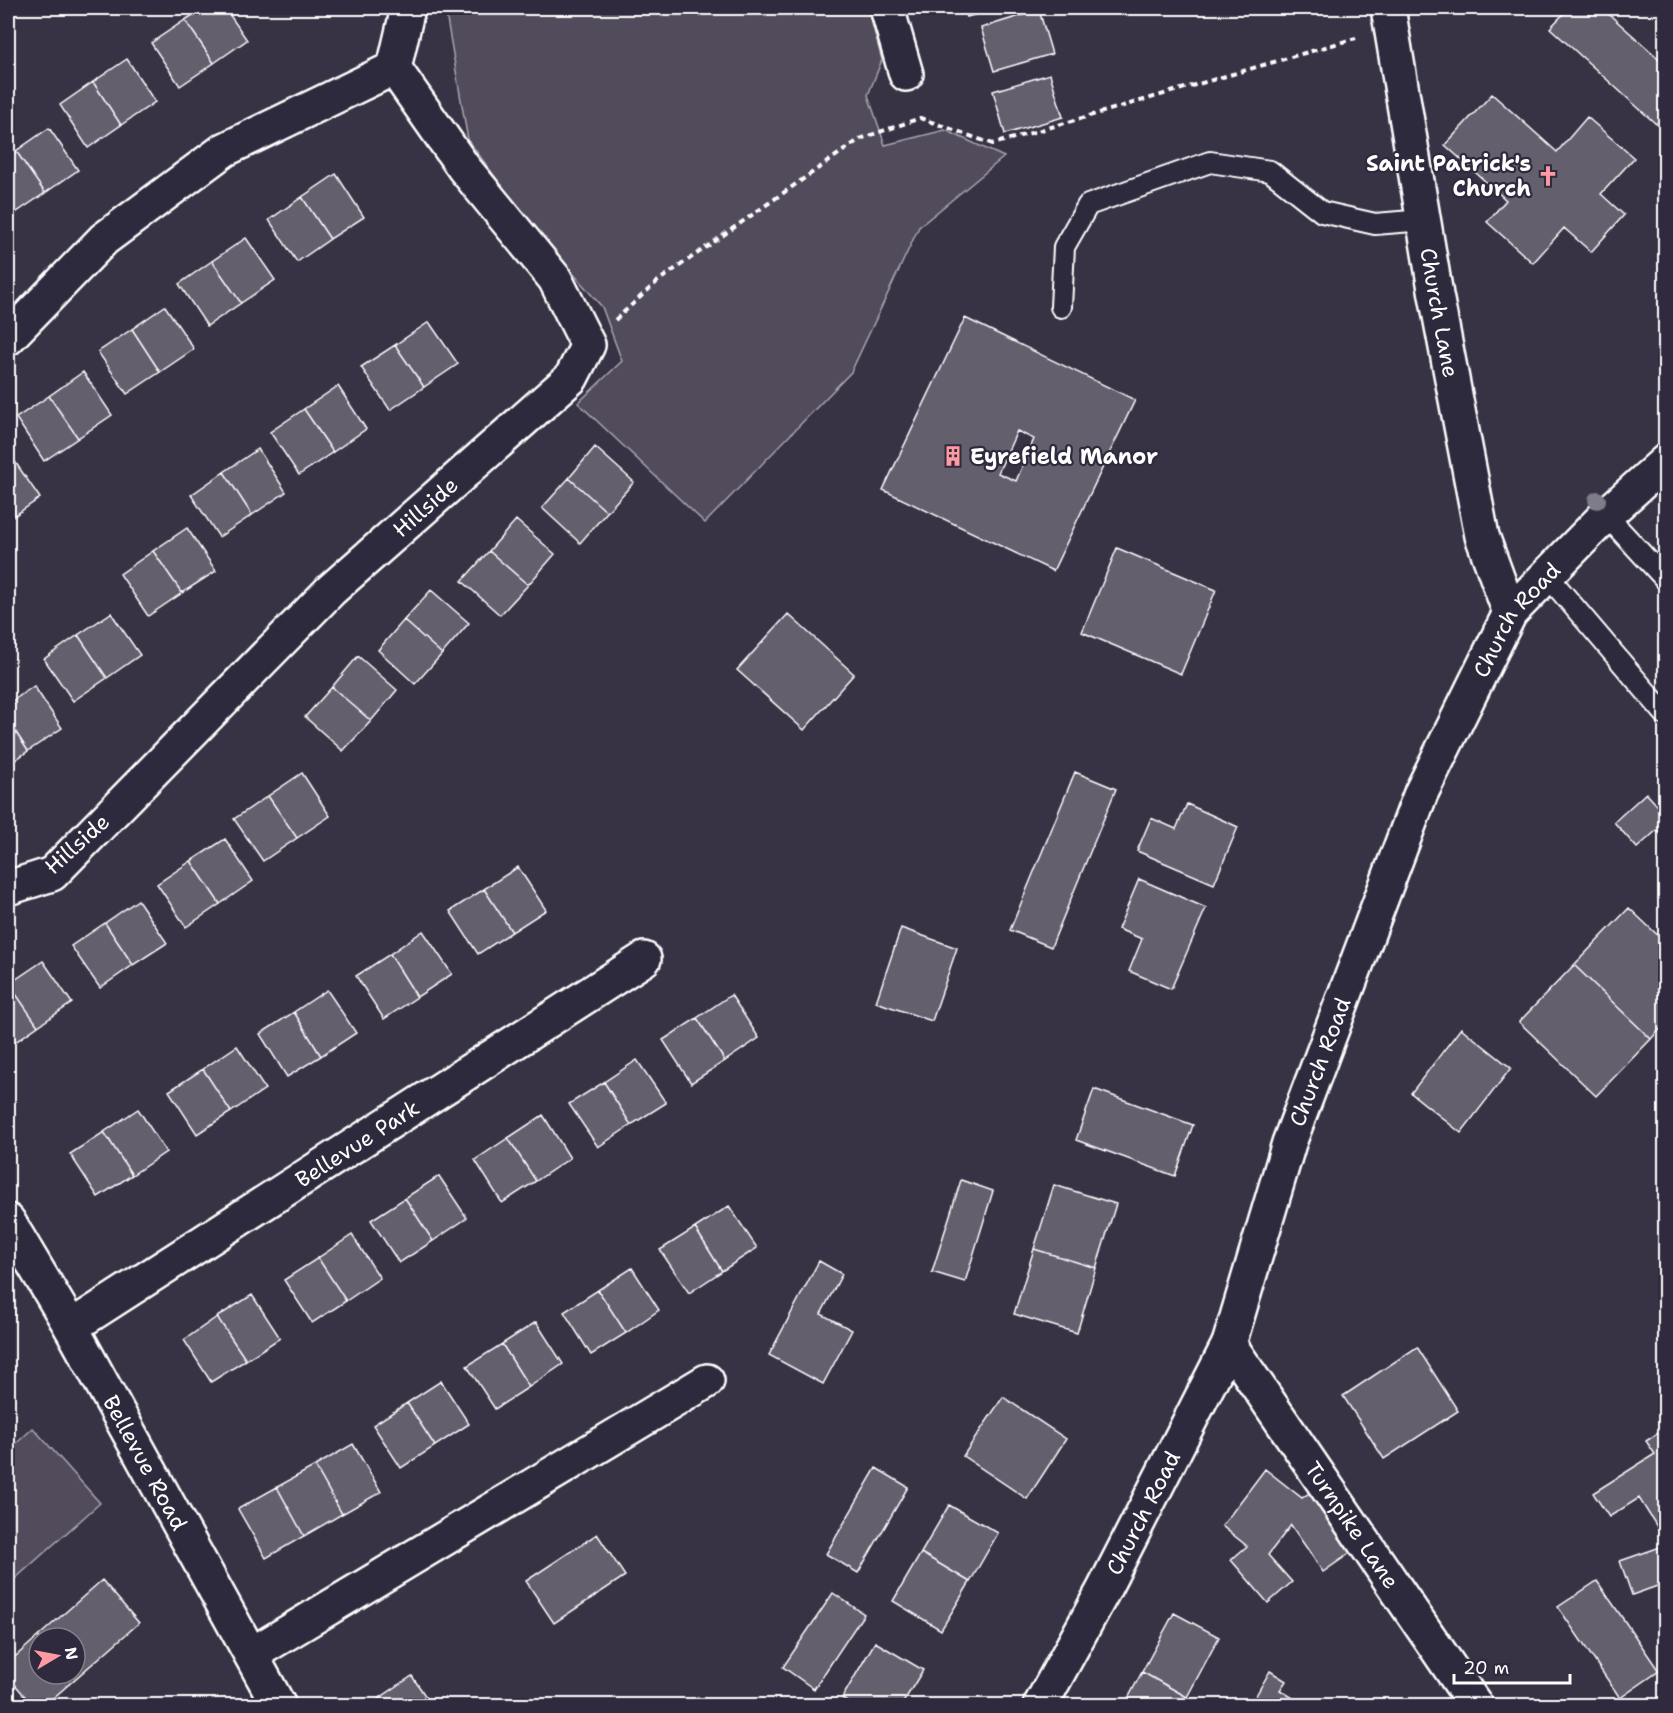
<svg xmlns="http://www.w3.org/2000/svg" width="1673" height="1713" viewBox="0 0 1673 1713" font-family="'Shantell Sans',sans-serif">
<rect width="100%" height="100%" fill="#373345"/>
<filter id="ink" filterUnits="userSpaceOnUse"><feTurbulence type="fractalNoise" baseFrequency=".0167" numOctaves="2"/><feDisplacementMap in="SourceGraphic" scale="12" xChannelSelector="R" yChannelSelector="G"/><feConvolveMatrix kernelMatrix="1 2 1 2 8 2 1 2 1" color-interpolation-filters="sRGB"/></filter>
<g filter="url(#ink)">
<path fill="#514c5c" stroke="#a8a6ae" stroke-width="1.5" d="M445,8H868L882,60L868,95L885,145L945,130L1004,157L919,227L851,372L705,523L578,403L622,361L602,307L527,220L468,140Z
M33,1428L100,1503L8,1585V1451Z"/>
<path fill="#635f6d" stroke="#fff" stroke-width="1.5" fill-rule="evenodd" d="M204,8H225L247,40L214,63L185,20Z
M964,8H998L967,17Z
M1569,8H1602L1666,65V113L1656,124L1550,28Z
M1039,10L1052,54L994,71L981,28Z
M185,20L214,63L180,86L151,43Z
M127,59L155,102L121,125L93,82Z
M1050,74L1063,117L1005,134L993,91Z
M93,82L121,125L88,148L60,105Z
M1492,94L1557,152L1587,117L1634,158L1601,194L1624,215L1591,252L1564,228L1533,263L1487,222L1506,200L1445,145Z
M49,128L78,170L45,193L16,151Z
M16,151L45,193L11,216L8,211V156Z
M336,174L364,217L330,239L302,197Z
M302,197L330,239L297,262L269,220Z
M246,238L275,280L241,303L212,261Z
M212,261L241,303L207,326L179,284Z
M165,306L194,349L160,372L132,329Z
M965,318L1135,400L1053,571L883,490ZM1017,431L1034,439L1016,481L998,473Z
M429,322L458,364L424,387L395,345Z
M132,329L160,372L127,394L98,352Z
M395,345L424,387L390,410L361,367Z
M83,372L112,415L78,438L49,396Z
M338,386L366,429L333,452L304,409Z
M49,396L78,438L44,461L16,418Z
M304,409L333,452L299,475L270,432Z
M595,447L634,482L607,512L569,478Z
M258,449L286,492L252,515L224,472Z
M11,456L40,498L8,520V458Z
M224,472L252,515L219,537L191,495Z
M569,478L607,512L580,543L542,508Z
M516,520L555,554L528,585L489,551Z
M187,528L216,571L182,593L153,551Z
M1117,548L1216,590L1181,674L1082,632Z
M153,551L182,593L148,616L120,574Z
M489,551L528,585L500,615L462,581Z
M431,590L469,623L442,654L404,620Z
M111,613L140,655L107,678L78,635Z
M788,614L854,674L804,730L737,670Z
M404,620L442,654L415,684L378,650Z
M78,635L107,678L73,701L44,659Z
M358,656L397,690L371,721L332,687Z
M34,686L62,728L28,751L8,720V704Z
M332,687L371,721L343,751L305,717Z
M8,720L28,751L8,765Z
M1075,772L1116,789L1051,947L1010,930Z
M302,773L330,816L297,838L268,796Z
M1646,793L1666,815V840L1657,830L1637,848L1614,822Z
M268,796L297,838L263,861L234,819Z
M1187,804L1238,827L1214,884L1137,851L1151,818L1176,829Z
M225,839L253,881L220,904L191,861Z
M191,861L220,904L186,927L157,884Z
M518,867L546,910L512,932L484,889Z
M1139,879L1206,908L1171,989L1129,971L1142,939L1118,929Z
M484,889L512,932L478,954L450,911Z
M138,900L167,943L133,965L105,923Z
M1629,908L1666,943V1023L1651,1039L1574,965Z
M105,923L133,965L100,988L71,946Z
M901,928L957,948L932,1021L876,1002Z
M423,931L452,974L417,997L390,954Z
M390,954L417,997L384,1019L356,976Z
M43,961L72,1003L38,1026L9,984Z
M1574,965L1651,1039L1596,1096L1519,1022Z
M9,984L38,1026L8,1047V985Z
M327,990L356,1033L321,1056L294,1012Z
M731,995L759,1038L725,1061L697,1018Z
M294,1012L321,1056L287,1077L260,1034Z
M697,1018L725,1061L691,1083L663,1040Z
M1461,1028L1511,1068L1461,1133L1411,1093Z
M237,1046L265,1089L231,1112L203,1069Z
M637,1060L666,1103L631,1125L604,1082Z
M203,1069L231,1112L197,1134L169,1091Z
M604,1082L631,1125L598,1147L569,1104Z
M1094,1089L1193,1125L1175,1176L1076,1140Z
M138,1109L166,1152L132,1175L104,1132Z
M543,1115L570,1158L536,1181L508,1138Z
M104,1132L132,1175L98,1197L70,1154Z
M508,1138L536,1181L502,1203L475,1160Z
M439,1176L467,1218L433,1241L405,1198Z
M961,1180L993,1191L965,1282L932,1272Z
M1054,1185L1116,1204L1096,1268L1034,1249Z
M405,1198L433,1241L399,1263L371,1220Z
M729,1206L757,1248L722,1271L695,1228Z
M695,1228L722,1271L689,1293L660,1250Z
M352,1235L380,1278L346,1301L318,1258Z
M1034,1249L1096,1268L1077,1333L1014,1314Z
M318,1258L346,1301L312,1323L284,1280Z
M819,1261L842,1274L821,1314L852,1330L823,1384L769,1355Z
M632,1268L659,1310L626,1333L598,1290Z
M598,1290L626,1333L591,1355L564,1312Z
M252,1295L280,1338L246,1360L217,1317Z
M217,1317L246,1360L211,1382L184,1340Z
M536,1322L563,1364L529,1387L502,1344Z
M502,1344L529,1387L495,1409L467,1366Z
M1417,1347L1458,1411L1384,1459L1343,1396Z
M441,1381L469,1424L435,1446L407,1403Z
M1003,1397L1066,1439L1027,1499L963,1456Z
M407,1403L435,1446L401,1468L373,1425Z
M1666,1428V1525L1659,1530L1639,1498L1609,1517L1593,1493L1655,1454L1646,1441Z
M353,1444L381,1492L342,1514L315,1466Z
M315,1466L342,1514L304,1536L277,1487Z
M876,1468L908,1487L858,1573L826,1554Z
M1265,1469L1302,1498L1312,1491L1353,1551L1323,1572L1291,1525L1268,1555L1292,1582L1268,1603L1231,1560L1247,1546L1222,1526Z
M277,1487L304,1536L266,1558L238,1509Z
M949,1505L998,1533L970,1582L921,1553Z
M597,1534L625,1576L554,1623L526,1581Z
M1666,1545V1583L1632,1595L1620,1561Z
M921,1553L970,1582L941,1630L893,1601Z
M102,1580L139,1623L44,1706H33L8,1676V1663ZM39,1638H75V1674H39Z
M1597,1581L1659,1671L1620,1698L1558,1607Z
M833,1593L864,1614L814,1689L783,1667Z
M1174,1613L1219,1637L1187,1697L1142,1672Z
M875,1642L923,1670L901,1706H854L842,1698Z
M1270,1671L1286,1681L1280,1690L1306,1706H1250Z
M1142,1672L1187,1697L1183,1706H1124Z
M412,1676L432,1706H368Z"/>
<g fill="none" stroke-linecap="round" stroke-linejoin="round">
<g stroke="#fff" stroke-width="24">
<path id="service" d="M1061,307L1064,247L1088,205L1210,162L1270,171L1322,212L1375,224L1424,220
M1606,515L1666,580
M1547,575L1666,715"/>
</g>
<g stroke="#fff" stroke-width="38">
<g id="minor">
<path d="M887,8L906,74"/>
<path id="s1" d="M1388,8L1436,295L1482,536L1510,613"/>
<path d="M8,338L104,239L224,150L394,68L408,8"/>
<path id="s2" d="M8,888L52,874L331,590L571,378L588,345L555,279L464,168L394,68"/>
<path id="s3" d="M8,1221L71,1327L279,1706"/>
<path id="s4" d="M71,1327L644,959"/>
<path id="s5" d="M1229,1344L1476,1706"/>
<path d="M252,1654L707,1381"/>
</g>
</g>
<g stroke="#fff" stroke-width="38">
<g id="secondary">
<path id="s6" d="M1040,1706L1103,1591L1229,1344L1289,1143L1421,793L1510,613L1606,515L1666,461"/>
</g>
</g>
<path stroke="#fff" stroke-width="4" stroke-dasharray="6 4.5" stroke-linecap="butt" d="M615,320L658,281L860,139L920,118L993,144L1356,38"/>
<use href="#service" stroke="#2f2a3d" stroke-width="20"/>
<use href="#minor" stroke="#2f2a3d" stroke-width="33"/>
<use href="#secondary" stroke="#2f2a3d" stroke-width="33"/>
</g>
<circle fill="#7e7c88" cx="1597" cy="500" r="9"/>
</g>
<defs>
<g id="church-bare" transform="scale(1.62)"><path d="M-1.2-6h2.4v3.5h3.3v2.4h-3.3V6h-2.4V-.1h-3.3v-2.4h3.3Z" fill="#ff9aa2" stroke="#2f2a3d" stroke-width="2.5" paint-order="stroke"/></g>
<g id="building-bare" transform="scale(1.62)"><path d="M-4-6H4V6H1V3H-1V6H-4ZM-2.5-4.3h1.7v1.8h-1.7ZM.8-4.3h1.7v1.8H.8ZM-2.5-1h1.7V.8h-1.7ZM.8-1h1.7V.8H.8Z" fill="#ff9aa2" stroke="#2f2a3d" stroke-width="2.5" paint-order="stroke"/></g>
</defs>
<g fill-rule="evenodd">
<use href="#church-bare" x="1548" y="176"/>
<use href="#building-bare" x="953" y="456"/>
</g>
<g text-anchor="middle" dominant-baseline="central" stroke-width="4.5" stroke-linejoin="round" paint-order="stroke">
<g font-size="22" font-weight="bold" fill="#fff" stroke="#2f2a3d" text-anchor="end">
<text x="1531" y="163">Saint Patrick's<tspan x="1531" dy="25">Church</tspan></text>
<text x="970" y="456" text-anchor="start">Eyrefield Manor</text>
</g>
<g font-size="22" fill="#fff" stroke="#2f2a3d">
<text stroke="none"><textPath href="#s1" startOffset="309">Church Lane</textPath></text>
<text stroke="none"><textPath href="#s2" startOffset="570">Hillside</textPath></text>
<text stroke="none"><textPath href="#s6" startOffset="1191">Church Road</textPath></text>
<text transform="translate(77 844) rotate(-42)">Hillside</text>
<text stroke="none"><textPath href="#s6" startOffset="705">Church Road</textPath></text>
<text stroke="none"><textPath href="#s4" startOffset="340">Bellevue Park</textPath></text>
<text stroke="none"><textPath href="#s3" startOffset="278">Bellevue Road</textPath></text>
<text stroke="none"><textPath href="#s6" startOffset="219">Church Road</textPath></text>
<text stroke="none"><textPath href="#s5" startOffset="219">Turnpike Lane</textPath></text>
</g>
</g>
<rect width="1673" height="1713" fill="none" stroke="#2f2a3d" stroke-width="30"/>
<rect x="15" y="15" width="1643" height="1683" fill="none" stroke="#fff" stroke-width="2" filter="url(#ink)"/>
<g transform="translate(57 1656) rotate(80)"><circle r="28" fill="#2f2a3d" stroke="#827f8b" stroke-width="1.5"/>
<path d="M0-4.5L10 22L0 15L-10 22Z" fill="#ff9aa2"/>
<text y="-9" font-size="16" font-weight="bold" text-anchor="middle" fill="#ffffff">N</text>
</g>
<path d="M1454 1674v9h116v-9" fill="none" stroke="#ffffff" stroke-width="3"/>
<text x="1463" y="1674" font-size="18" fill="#ffffff" stroke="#2f2a3d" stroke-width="4.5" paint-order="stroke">20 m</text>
</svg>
